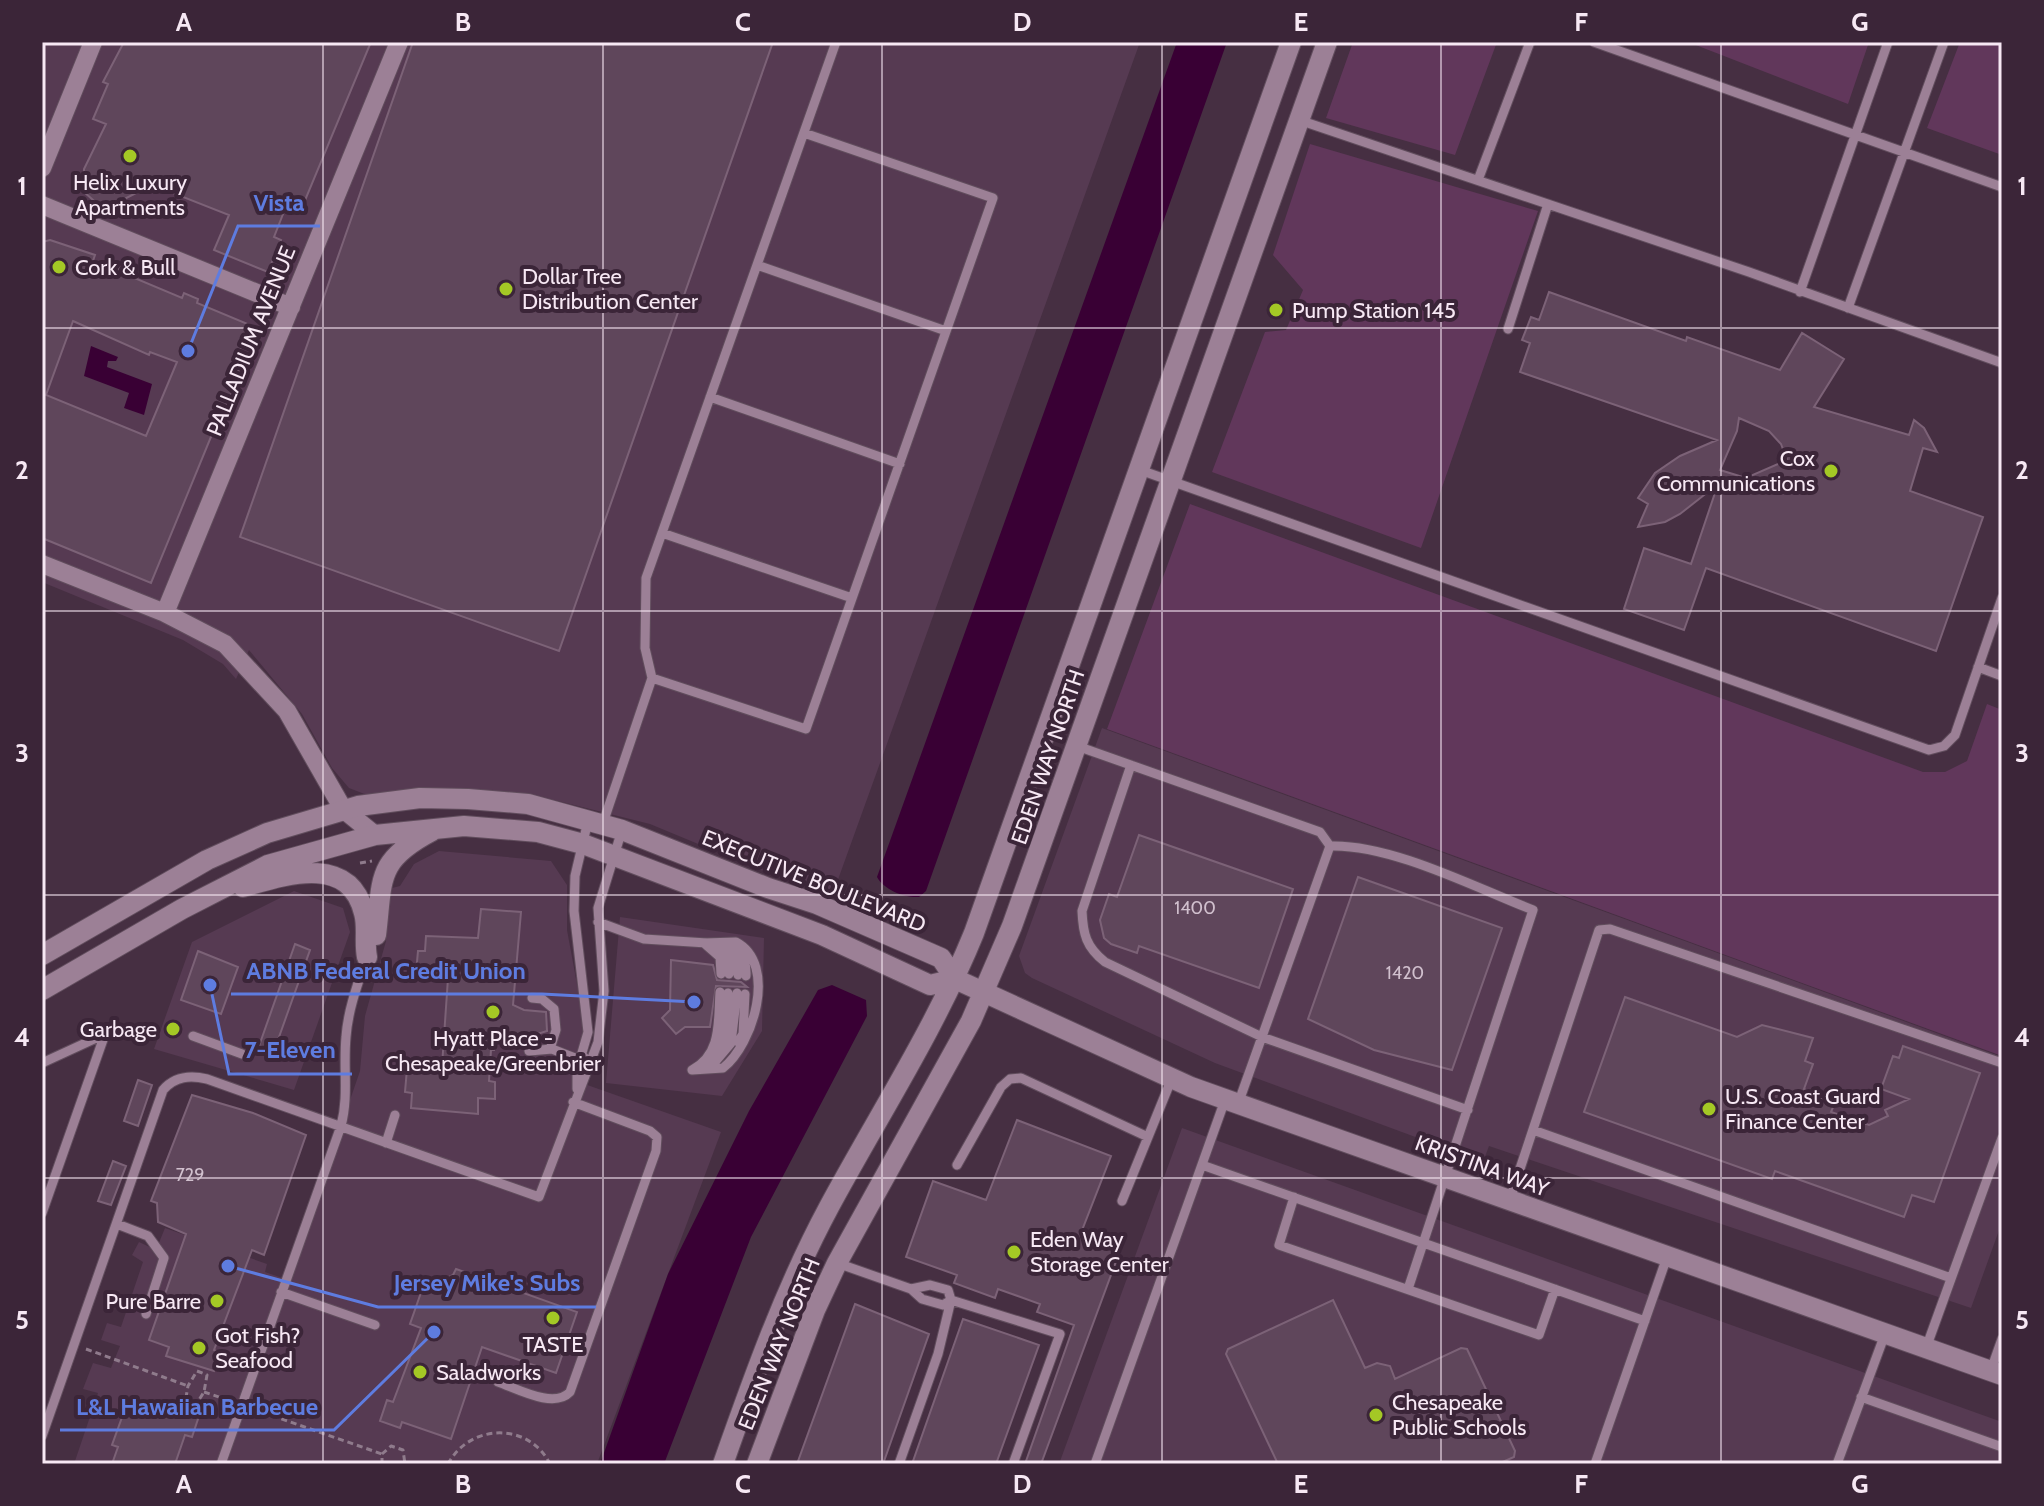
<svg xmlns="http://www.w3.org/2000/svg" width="2044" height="1506" viewBox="0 0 2044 1506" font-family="Cabin,sans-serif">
<rect width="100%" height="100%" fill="#462f42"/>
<path fill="#563a52" d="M42,42H1140L831,899L650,824L558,801L499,791L367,795L349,788L332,768L302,714L249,650L236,679L223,664L183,640L42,582Z
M1102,728L2002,1057V1222L1971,1308L1489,1146L1483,1162L1215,1063L1032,978L1025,973L1019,956Z
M439,851L551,861L567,885V930L581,1006L584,1037L573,1080L721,1132L597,1464H74L98,1393L83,1389L93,1363L111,1368L120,1346L101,1340L107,1323L121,1327L143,1262L132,1255L139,1242L156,1250L165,1228L267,1264L265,1272L288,1280L360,1071L365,1016L386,941L384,890L400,886L414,864Z
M294,891L343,908L350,932L294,1090L154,1049L192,942Z
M620,917L764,938L762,1031L722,1096L606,1083Z
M1182,1128L2002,1422V1464H1059Z"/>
<path fill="#61375b" d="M1353,42H1497L1455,155L1326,118Z
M1688,42H1869L1848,104Z
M1960,42H2002V155L1927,128Z
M1310,144L1538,211L1421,548L1212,472L1265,332L1286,330L1303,290L1273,255Z
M1190,504L1923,772H1945L1967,761L1987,704L2002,710V1056L1107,729Z"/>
<path fill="#390034" d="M1177,42H1227L926,891L919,897C905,898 884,890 877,877Z
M91,346L118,357L116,361H108L107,367L152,384L144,415L124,408L129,393L84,376Z
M832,985L866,1000L867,1016L751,1237L664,1464H600L668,1274L749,1111L818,990Z"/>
<path fill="#5f465b" stroke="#7c6277" stroke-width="2" fill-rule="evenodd" d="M124,42H371L301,210L287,204L274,237L281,240L268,272L214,250L229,215L158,187L157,191L136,193L107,208H102L83,191L84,169L106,124L93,119L108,84L103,82Z
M413,42H773L559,651L240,537Z
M50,240L95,255L93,261L117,271L119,266L134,272L132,277L182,298L184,293L198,299L197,303L250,325L235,362L241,365L234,382L237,383L215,427L151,583L42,538V242ZM73,321L149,355L150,352L177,362L146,436L46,395Z
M1549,292L1686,341L1687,337L1780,370L1802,333L1844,359L1814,407L1909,435L1914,420L1924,428L1937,452L1923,448L1910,491L1983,517L1936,651L1706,568L1684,630L1624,609L1644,548L1691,564L1718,484L1680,514L1665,522L1638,527L1648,504L1638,498L1655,473L1680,456L1717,440L1520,372L1530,343L1522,340L1531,317L1539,320ZM1739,418L1769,431L1781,444L1787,460L1746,478L1720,470L1737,431Z
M1139,835L1293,889L1259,988L1139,946L1137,953L1111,944L1104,938L1100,920L1109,894L1117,897Z
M1358,877L1502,928L1452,1070L1374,1050L1308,1019Z
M481,909L521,912L513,1005L524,1010L546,1012L547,1031L518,1040L497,1032L494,1050H491L489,1081L495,1082V1099L478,1098V1114L411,1108L412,1093L405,1092L407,1069H423V1064L442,1066L448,978L428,976V972L416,973L418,951H425L426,936L478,938Z
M295,944L310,950L274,1051L259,1046Z
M198,951L238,967L221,1014L181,1000Z
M671,960L713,965L717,980L741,982L747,987L716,986L710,1027H685L676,1034L662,1018L670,1010Z
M1625,997L1737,1037L1762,1025L1813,1038L1805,1061L1813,1064L1804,1089L1834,1105L1831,1112L1869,1125L1888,1116L1885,1110L1909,1099L1881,1089L1893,1056L1899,1058L1903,1046L1980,1073L1934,1202L1912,1195L1904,1217L1775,1171L1772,1179L1584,1112Z
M138,1080L152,1085L138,1126L124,1121Z
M192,1095L253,1113L306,1135L264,1255L252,1250L214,1350L220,1353L214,1371L166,1356L169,1347L149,1340L186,1234L158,1222L157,1203L151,1201Z
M1017,1120L1111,1156L1081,1233L1121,1248L1041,1464H1025L1074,1325L1037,1312L1040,1304L998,1289L995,1298L954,1283L957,1275L906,1257L933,1181L986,1200Z
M113,1161L126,1166L111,1205L98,1201Z
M456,1269L577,1312L556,1373L482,1347L451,1439L402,1422L400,1428L380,1421L387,1400L393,1402L421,1328L410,1324L424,1284L431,1286L453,1275Z
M1333,1300L1365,1368L1377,1363L1390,1366L1395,1379L1461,1348L1467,1349L1515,1451L1514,1457L1498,1464H1278L1226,1354L1228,1349Z
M855,1304L929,1334L883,1464H797Z
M963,1319L1039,1345L996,1464H912Z
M129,1398L176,1416L179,1409L199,1416L192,1437L185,1435L175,1464H112L118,1447L112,1445Z"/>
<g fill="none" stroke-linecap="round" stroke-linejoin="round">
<g stroke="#614d5d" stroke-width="11">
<path id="service" d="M1594,42L2002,187
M1299,120L1749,272L2002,363
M1478,180L1530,42
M757,265L946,331
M1800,292L1888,42
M1848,308L1944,42
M1508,329L1548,204
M710,397L900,464
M1140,470L1929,750L1944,746L1955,735L2002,598
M662,533L852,598
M1978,667L2002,676
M652,678L806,729L993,198L804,133
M1077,746L1320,832L1330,846L1238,1104
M1131,765L1082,911C1083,934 1086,947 1105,962L1262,1037L1468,1110
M603,823L652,678L645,648L646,578L836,42
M1330,846C1391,844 1474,887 1533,910L1408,1289
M598,922L644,939L707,943
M704,943L720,957L721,974
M722,945C739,948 747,958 746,976
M718,946L727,956L729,974
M729,949L736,959L738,975
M532,998L542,999L554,1009L556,1030L550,1049
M193,1036L242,1054
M738,1042L743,1034L745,994
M529,1051L552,1049L580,1060L584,1057
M714,1059L723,1042L728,993
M42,1063L105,1034L42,1213
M709,1069L731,1043L737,993
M692,1070L723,1068C753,1045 778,964 736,942L704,943
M692,1070C722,1054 718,1022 720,992
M577,1089V1070L588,1032L574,911L575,876L588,821
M1533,1130L1951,1278
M386,1143L395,1115
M957,1165L1001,1087L1010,1079L1021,1078L1148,1137
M1202,1165L1645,1321
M1294,1197L1279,1245L1539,1335L1555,1289
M1510,1199L1599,930L1610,929L2002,1063
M1122,1201L1172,1078
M117,1224L148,1236L164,1258L146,1314
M837,1263L911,1289L930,1285L948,1290L951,1300L943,1305L922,1299L911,1289
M281,1292L375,1325
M1926,1348L2002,1138
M1991,1370L2002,1339
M498,1382C518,1389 554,1409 570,1392L656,1151L657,1137L650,1131L573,1102
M1861,1397L2002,1447
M42,1436L163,1090C175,1076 190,1075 207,1079L539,1197L598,1042L604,991L598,908L622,830
M221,1464L341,1126C349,1096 343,1068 346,1037C348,1009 358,983 367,957
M899,1464L938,1354L951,1300L1060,1334L1013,1464
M1095,1464L1225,1100
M1595,1464L1667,1257
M1837,1464L1885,1334"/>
</g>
<g stroke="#614d5d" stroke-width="20">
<path id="minor" d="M42,168L93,42
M42,205L291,307
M42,564L165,613L225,644L287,711L343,809L375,835
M165,613L399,42"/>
</g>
<g stroke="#614d5d" stroke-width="22">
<path id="tertiary" d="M243,887C285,875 349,853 364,913C368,927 364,942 367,957
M376,935C383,879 375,861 432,831
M42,955L207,860L267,833L358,806L420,798L468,799L528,804L622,830L768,888L817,904L941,958L955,979
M955,979L1191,1087L2002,1375
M42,990L182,909L268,865L375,835L464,826L538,832L583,844L822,935L930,985L955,979
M723,1464C754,1376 785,1289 829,1207C878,1116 935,1029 974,933L1291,42
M757,1464L815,1310L837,1263L971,1021L1012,926L1327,42"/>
</g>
<path stroke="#8f7b8c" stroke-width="3" stroke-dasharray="6 4" stroke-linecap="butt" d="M360,863L372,861
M86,1349L188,1386
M197,1371L207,1375L204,1392L195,1406L185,1403L188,1386Z
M204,1392L231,1401
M253,1409L382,1454
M382,1464V1454L391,1446L403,1450L405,1464
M448,1464C470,1423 529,1422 550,1464"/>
<use href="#service" stroke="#9c8096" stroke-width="9"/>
<use href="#minor" stroke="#9c8096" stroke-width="18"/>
<use href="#tertiary" stroke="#9c8096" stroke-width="20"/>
</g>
<path fill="none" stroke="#f7e8f4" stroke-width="2" stroke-opacity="0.55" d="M323,42V1464M603,42V1464M882,42V1464M1162,42V1464M1441,42V1464M1721,42V1464M42,328H2002M42,611H2002M42,895H2002M42,1178H2002"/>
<g fill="#a4c825" stroke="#3b2538" stroke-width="3">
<circle cx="130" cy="156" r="8"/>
<circle cx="59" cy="267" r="8"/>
<circle cx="506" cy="289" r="8"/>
<circle cx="1276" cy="310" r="8"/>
<circle cx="1831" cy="471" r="8"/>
<circle cx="493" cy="1012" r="8"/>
<circle cx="173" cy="1029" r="8"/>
<circle cx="1709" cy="1109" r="8"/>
<circle cx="1014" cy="1252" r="8"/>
<circle cx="217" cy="1301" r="8"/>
<circle cx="553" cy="1318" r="8"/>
<circle cx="199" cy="1348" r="8"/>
<circle cx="420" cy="1372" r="8"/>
<circle cx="1376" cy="1415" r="8"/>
</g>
<g text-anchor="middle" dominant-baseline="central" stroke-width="8" stroke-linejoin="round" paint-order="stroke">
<g font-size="18" fill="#d1c0ce">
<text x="1195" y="908">1400</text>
<text x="1405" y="973">1420</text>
<text x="190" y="1175">729</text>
</g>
<g font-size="22" fill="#f7e8f4" stroke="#3b2538" text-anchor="start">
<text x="130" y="182" text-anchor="middle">Helix Luxury<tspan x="130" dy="25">Apartments</tspan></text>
<text x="75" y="267">Cork &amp; Bull</text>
<text x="522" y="276">Dollar Tree<tspan x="522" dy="25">Distribution Center</tspan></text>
<text x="1292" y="310">Pump Station 145</text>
<text x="1815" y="458" text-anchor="end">Cox<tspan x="1815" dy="25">Communications</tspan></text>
<text x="157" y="1029" text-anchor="end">Garbage</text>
<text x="493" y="1038" text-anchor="middle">Hyatt Place -<tspan x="493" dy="25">Chesapeake/Greenbrier</tspan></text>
<text x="1725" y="1096">U.S. Coast Guard<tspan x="1725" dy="25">Finance Center</tspan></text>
<text x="1030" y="1239">Eden Way<tspan x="1030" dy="25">Storage Center</tspan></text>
<text x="201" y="1301" text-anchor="end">Pure Barre</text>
<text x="215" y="1335">Got Fish?<tspan x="215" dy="25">Seafood</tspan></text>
<text x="553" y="1344" text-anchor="middle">TASTE</text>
<text x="436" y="1372">Saladworks</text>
<text x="1392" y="1402">Chesapeake<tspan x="1392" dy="25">Public Schools</tspan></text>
</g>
<g font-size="22" fill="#f7e8f4" stroke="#3b2538">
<text transform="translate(251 341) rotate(-68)">PALLADIUM AVENUE</text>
<text transform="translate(1048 757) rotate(-71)">EDEN WAY NORTH</text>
<text transform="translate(814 881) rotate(22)">EXECUTIVE BOULEVARD</text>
<text transform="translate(1482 1166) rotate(20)">KRISTINA WAY</text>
<text transform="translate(779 1344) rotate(-68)">EDEN WAY NORTH</text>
</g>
</g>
<path fill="none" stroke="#5e7ce0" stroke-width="3" d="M188 351L238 226H320M694 1002L542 994H231M210 985L229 1074H352M228 1266L378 1307H596M434 1332L334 1430H60"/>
<g fill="#5e7ce0" stroke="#3b2538" stroke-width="3">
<circle cx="188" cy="351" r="8"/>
<circle cx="694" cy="1002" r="8"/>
<circle cx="210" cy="985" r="8"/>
<circle cx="228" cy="1266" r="8"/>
<circle cx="434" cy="1332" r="8"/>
</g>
<g font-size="24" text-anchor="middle" font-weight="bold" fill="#5e7ce0" stroke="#3b2538" stroke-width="8" stroke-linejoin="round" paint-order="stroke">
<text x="279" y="211">Vista</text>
<text x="386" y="979">ABNB Federal Credit Union</text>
<text x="290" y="1058">7-Eleven</text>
<text x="487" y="1291">Jersey Mike's Subs</text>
<text x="197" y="1415">L&amp;L Hawaiian Barbecue</text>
</g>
<rect width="2044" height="1506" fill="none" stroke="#3b2538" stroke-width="88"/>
<rect x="44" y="44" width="1956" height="1418" fill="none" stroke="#f7e8f4" stroke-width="3"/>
<g font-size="26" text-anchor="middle" font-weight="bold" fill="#f7e8f4">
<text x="184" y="31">A</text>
<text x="463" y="31">B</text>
<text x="743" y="31">C</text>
<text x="1022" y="31">D</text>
<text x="1301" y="31">E</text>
<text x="1581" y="31">F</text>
<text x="1860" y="31">G</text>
<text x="22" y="195">1</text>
<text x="2022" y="195">1</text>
<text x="22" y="479">2</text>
<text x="2022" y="479">2</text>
<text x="22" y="762">3</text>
<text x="2022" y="762">3</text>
<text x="22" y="1046">4</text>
<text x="2022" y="1046">4</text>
<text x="22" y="1329">5</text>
<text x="2022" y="1329">5</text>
<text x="184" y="1493">A</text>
<text x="463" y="1493">B</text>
<text x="743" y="1493">C</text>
<text x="1022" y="1493">D</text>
<text x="1301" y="1493">E</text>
<text x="1581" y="1493">F</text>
<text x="1860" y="1493">G</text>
</g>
</svg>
